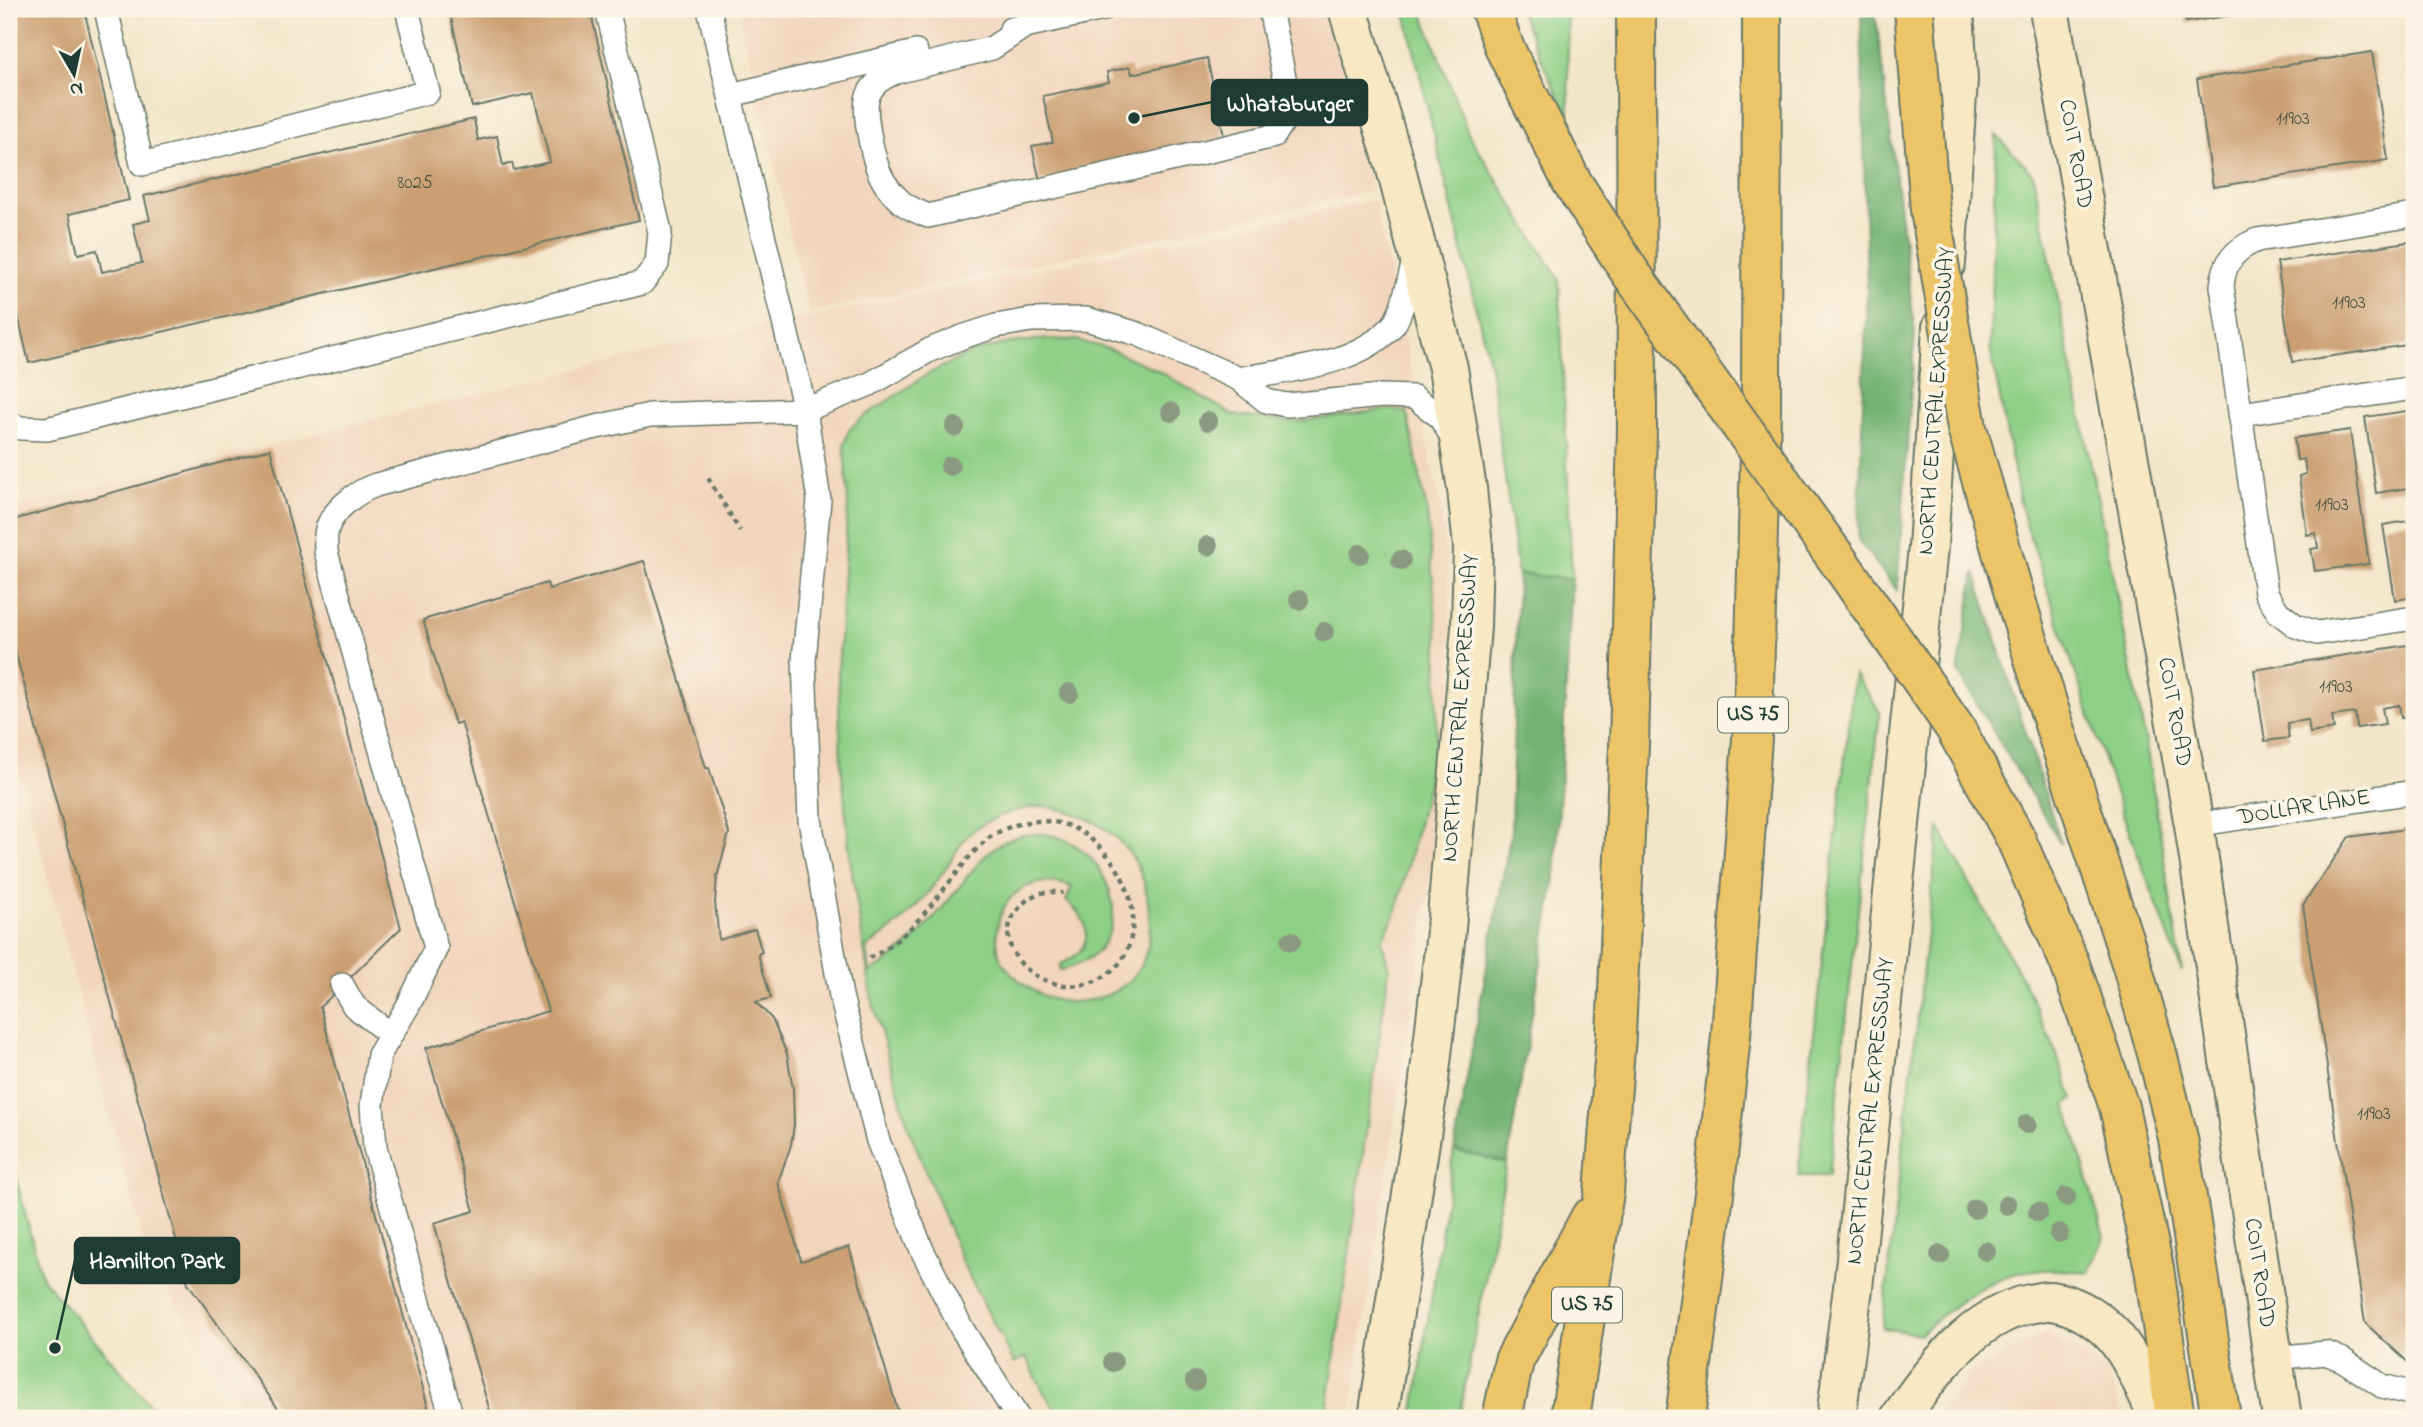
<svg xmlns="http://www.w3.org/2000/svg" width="2423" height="1427" viewBox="0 0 2423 1427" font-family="'Indie Flower',sans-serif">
<rect width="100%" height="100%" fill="#fcf5e5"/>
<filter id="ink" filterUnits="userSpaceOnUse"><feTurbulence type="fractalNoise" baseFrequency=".0143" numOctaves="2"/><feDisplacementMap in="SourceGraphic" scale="14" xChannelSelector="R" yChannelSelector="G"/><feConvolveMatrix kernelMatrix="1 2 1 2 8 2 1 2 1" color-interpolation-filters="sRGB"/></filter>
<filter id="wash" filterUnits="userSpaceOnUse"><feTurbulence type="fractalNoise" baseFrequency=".00686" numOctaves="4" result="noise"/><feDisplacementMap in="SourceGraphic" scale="28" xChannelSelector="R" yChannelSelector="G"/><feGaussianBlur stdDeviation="1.57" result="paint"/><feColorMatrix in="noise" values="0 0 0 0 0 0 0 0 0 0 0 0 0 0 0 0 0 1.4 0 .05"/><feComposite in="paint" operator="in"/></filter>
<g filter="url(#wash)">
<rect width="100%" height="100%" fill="#f3e5ca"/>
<path fill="#f1d5bd" d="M738,9H1329L1372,191L809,313Z
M1374,200L1440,504L1449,582L1453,695L1449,757L1350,1418H250L148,1261L9,730V509L708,338Z
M2047,1333L2106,1368L2124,1418H1937L1969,1374Z"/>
<path fill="#8ecf86" stroke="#56865d" stroke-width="2" fill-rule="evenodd" d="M1404,9H1421L1469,135L1559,279L1572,579L1518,574L1490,366Z
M1519,9H1567L1569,121Z
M1996,135L2033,174L2145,738L2182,972L2118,801L2022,512L1990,347Z
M1047,339L1076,340L1109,349L1157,370L1233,415L1296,422L1389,409L1407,412L1427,512L1438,642L1436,751L1397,910L1382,941L1389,969L1326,1418H1061L1043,1391L1026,1357L1014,1363L963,1264L909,1129L872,1000L850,859L841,761L838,674L848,501L844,444L849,430L862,418L926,375L972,352L1009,343ZM1044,806C1073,811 1103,821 1123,845C1138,861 1145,880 1148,902C1157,959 1133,1000 1071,1002C1056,1002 1044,997 1031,989C1020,982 1008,972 1001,960C997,952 997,943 997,934C998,893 1036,872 1072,887L1066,901C1094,922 1094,951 1060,964V970C1164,947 1097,803 1008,840C984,850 969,876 952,896C929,925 903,955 870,972L867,947C898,927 924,902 944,871C954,857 962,837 977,828C993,816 1023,807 1044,806Z
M1854,674L1880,712L1829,1176H1798Z
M1939,827L2031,996L2053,1045L2073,1099L2066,1104L2104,1237L2089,1272C2070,1271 2048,1268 2028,1271C1985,1277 1953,1306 1920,1334L1882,1328Z
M1454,1150L1507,1163L1459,1418H1413Z
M9,1152L42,1278L161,1418H9Z"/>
<path fill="#72b273" stroke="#487854" stroke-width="2" d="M1861,9H1872L1877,25L1915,332L1897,590L1858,540L1867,292Z
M1975,572L2061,844L1958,672Z
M1518,574L1572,579L1555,879L1507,1163L1454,1150L1511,832Z"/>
<g id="blocks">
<path fill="#cb9f72" d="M9,9H84L129,200L69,214L78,254L97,250L102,272L142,263L133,224L150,220L144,196L474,119L478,140L497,136L503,166L512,163L514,170L550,162L533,93L472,107L449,9H590L639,220L29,363L9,277Z
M2184,9H2269V10L2186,22Z
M2372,52L2388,160L2213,187L2197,79Z
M1207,58L1225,140L1040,181L1032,146L1053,142L1043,96L1109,82L1107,72L1130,67L1132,74Z
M2414,241V344L2292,362L2277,262Z
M2414,410V487L2376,493L2365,417Z
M2350,430L2369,564L2315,571L2311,549L2318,548L2316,533L2307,535L2299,476L2306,474L2304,459L2297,460L2294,438Z
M270,449L401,928L320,1007L431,1418H285L188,1283L9,629V521Z
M2414,520V597L2395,600L2383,525Z
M644,561L706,768H709L729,833L717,877L715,903L719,940L755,929L762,952L758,954L771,998L756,1002L772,1019L787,1054L793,1089L794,1125L791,1145L778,1182L801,1261L849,1247L900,1418H492L434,1223L474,1211L426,1048L548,1011L461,722L455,724L423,620L547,583L549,589Z
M2414,644V716L2401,718L2399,705L2382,708L2385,724L2357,728L2355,713L2332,716L2334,729L2310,733L2308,720L2287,723L2289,738L2265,741L2254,670Z
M2414,828V1364L2411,1365L2365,1323L2303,905L2349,837Z"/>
</g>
</g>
<g filter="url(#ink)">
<use href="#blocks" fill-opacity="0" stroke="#697868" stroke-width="2"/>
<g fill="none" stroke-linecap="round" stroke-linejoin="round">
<g stroke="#697868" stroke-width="26">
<path id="service" d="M106,9L142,164L428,92L407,9
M709,9L805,410L819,500L804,660L810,820L841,996L878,1141L922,1250L962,1329L1018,1418
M1025,26L992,48L896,72C884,77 873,83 868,96C862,111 874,165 883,180C887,187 894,195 900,201C907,208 919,212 928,216L1274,136L1284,120L1288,97L1270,9
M1011,29L1103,9
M730,95L916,52
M2414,215L2257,240C2235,249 2224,262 2222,286L2266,593L2278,612L2296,626L2317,633L2414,618
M1239,379C1288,370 1361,365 1394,324C1402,314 1411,272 1415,257
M2240,414L2414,388
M9,423L20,428L47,429L642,283L657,264L660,232L607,9
M2194,825L2414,792
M342,985L354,1006L391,1035
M2272,1358L2326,1353L2343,1360L2382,1386L2414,1394
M452,1418L375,1148L372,1105L379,1055L408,1006L436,948L326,552C326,545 325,536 327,529C333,509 358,491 376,485L592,428L650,415L805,410L870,384L930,350L962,337L996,326L1031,320L1086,319L1138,334L1239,379L1266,401L1287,405L1382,396L1414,397L1440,417L1452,437"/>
</g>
<g stroke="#697868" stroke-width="42">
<path id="secondary" d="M1348,9L1395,165L1448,368L1467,489L1473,547L1471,627L1445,941L1428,1089L1378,1418
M2049,9L2194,825L2282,1418
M1946,263L1958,80L1954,9
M1836,1418L1853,1288L1928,547L1942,327
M1900,1418C1930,1373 1974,1315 2030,1304C2037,1303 2045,1300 2051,1301C2072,1304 2092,1315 2108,1330C2130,1350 2146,1392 2159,1418"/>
</g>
<g stroke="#697868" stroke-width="42">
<path id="motorway" d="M2050,712L2132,966L2158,1057L2178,1138L2221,1418
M2015,837L2070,964L2119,1107L2154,1268L2175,1418
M1502,1418L1514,1361L1590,1218
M1570,1418L1604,1192L1616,1035L1629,745L1637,429L1636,9
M1685,1418L1714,1194L1731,1036L1753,724L1761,413L1762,9"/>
</g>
<path stroke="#697868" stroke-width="4.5" stroke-dasharray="5 5" stroke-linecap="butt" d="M708,478L740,531
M869,958C906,941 932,904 956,874C966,861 976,848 989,838C1020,816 1062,814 1092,840C1115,859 1131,887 1133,917C1133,937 1128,957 1113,970C1060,1015 978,952 1020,907C1032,893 1045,890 1063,893"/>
<use href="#service" stroke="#fff" stroke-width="23"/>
<use href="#secondary" stroke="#f8e8c3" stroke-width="38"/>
<use href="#motorway" stroke="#edc569" stroke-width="38"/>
<g stroke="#697868" stroke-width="42" stroke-linecap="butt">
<path id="motorway-bridge" d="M1490,9L1505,49L1572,182L1630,272L1842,566L1955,728L2015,837
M1914,9L1930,210L1967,428L2009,577L2050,712"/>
</g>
<use href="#motorway-bridge" stroke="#edc569" stroke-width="38"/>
</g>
<g fill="#8a9980">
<circle cx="1171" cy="412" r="10"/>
<circle cx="1208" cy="421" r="10"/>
<circle cx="955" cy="427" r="10"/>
<circle cx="950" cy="466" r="10"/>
<circle cx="1208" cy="546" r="10"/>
<circle cx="1360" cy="554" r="10"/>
<circle cx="1401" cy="560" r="10"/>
<circle cx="1299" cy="600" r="10"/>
<circle cx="1324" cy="632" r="10"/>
<circle cx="1069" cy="693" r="10"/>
<circle cx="1291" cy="941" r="10"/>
<circle cx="2027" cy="1124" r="10"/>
<circle cx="2066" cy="1197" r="10"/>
<circle cx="2007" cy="1205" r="10"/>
<circle cx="1975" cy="1209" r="10"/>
<circle cx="2038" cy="1212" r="10"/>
<circle cx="2059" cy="1233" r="10"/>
<circle cx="1986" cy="1251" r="10"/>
<circle cx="1940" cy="1255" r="10"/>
<circle cx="1113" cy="1362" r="10"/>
<circle cx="1195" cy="1381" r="10"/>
</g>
</g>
<g text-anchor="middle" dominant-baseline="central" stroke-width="7" stroke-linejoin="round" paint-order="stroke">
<g font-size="19" fill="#4a5644">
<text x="2293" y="119">11903</text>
<text x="415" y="183">8025</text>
<text x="2349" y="303">11903</text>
<text x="2332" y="505">11903</text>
<text x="2336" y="687">11903</text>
<text x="2374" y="1114">11903</text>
</g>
<g fill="#fcf5e5" stroke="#617469" stroke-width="2">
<rect x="1718" y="697.5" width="70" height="35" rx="5"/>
<rect x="1552" y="1287.5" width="70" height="35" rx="5"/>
</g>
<g font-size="21" font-weight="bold" fill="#1f3d34">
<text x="1753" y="715">US 75</text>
<text x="1587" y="1305">US 75</text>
</g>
<g font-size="23" fill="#1f3d34" stroke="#fcf5e5">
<text transform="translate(2075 154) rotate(80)">COIT ROAD</text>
<text transform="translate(1937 401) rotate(-86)">NORTH CENTRAL EXPRESSWAY</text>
<text transform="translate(1461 708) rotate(-86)">NORTH CENTRAL EXPRESSWAY</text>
<text transform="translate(2174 712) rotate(80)">COIT ROAD</text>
<text transform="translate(2304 808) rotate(-9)">DOLLAR LANE</text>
<text transform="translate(1871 1111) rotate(-84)">NORTH CENTRAL EXPRESSWAY</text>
<text transform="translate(2259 1273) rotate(82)">COIT ROAD</text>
</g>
</g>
<path fill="none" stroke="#1f3d34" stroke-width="2.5" d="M1134 118L1212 102M55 1348L75 1260"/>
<g fill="#1f3d34" stroke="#fcf5e5" stroke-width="2.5">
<circle cx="1134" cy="118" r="7"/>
<circle cx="55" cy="1348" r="7"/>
</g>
<g fill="#1f3d34" stroke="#1f3d34" stroke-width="2.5">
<rect x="1212" y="80" width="155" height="45" rx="7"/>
<rect x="75" y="1238" width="164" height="45" rx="7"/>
</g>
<g font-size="24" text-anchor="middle" font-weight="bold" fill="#fff">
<text x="1290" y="111">Whataburger</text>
<text x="157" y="1268">Hamilton Park</text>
</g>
<rect width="2423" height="1427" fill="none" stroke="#fcf5e5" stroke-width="35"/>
<g transform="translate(74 74) rotate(171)" stroke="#fcf5e5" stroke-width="5" paint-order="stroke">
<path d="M0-5L12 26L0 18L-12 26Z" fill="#1f3d34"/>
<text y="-10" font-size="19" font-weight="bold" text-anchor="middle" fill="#1f3d34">N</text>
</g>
</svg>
